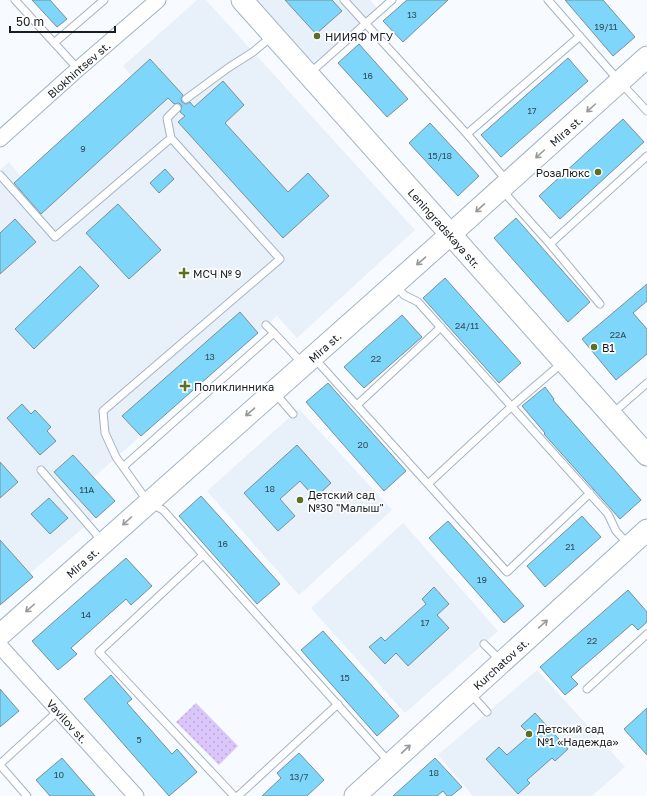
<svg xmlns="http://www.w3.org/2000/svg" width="647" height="796" viewBox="0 0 647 796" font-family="'Golos Text',sans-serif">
<defs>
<pattern id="park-dots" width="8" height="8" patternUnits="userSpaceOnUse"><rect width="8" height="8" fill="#dac6fa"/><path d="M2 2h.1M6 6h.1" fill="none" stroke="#baaad6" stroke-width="1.8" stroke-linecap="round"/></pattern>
</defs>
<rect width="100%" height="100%" fill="#f7fafe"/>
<path fill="#e8f0fa" d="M197,0H206L415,230L297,338L277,316L94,477L115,501L30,573L33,577L0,605V170L9,162L21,177L132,76L123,66Z
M254,0H370L377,8L315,64Z
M299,409L392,510L299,595L207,491Z
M403,523L498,631L405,713L311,608Z
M537,670L625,767L592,796H473L438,755Z"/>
<path fill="url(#park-dots)" d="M196,703L238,746L219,765L176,722Z"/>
<path fill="#7ed7fa" stroke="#788f98" d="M32,0H50L67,19L57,27Z
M285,0H332L342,11L316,34Z
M407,0H448L403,42L383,21Z
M565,0H603L635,37L613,56Z
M359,44L408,99L387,117L338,63Z
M568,58L588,81L501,157L481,135Z
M150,59L183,95L181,99L182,102L186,104L190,102L194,107L223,81L244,105L225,123L288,192L308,173L329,196L283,238L178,122L185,116L180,112L182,106L179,103L174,104L168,98L41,214L14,183Z
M623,119L644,142L560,219L539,196Z
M430,123L479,176L458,196L409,143Z
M165,169L174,179L159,193L150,183Z
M118,204L161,250L129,279L86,233Z
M516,218L590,302L568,322L494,238Z
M15,219L36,242L0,274V233Z
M80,266L99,286L34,349L15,329Z
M445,278L521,363L499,383L423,298Z
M647,284V301L633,313L647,329V354L616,380L582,339Z
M240,312L258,333L141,436L122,416Z
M402,315L422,337L364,388L344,367Z
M328,383L406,471L384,491L306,402Z
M545,387L554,399L553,400L641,500L620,519L544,434L545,433L522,406Z
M22,404L31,414L35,410L51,427L47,431L56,441L40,455L7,418Z
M297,445L331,483L315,498L300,481L280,499L295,516L278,531L244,493Z
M73,455L115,501L96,518L54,472Z
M0,462L18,482L0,498Z
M201,496L280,584L257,604L179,516Z
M49,498L68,518L50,534L31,514Z
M582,516L601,537L545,587L527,566Z
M448,521L524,606L504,623L429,538Z
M0,540L33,577L0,605Z
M126,558L152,586L131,605L126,599L71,648L77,654L58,670L32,641Z
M434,587L449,604L437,615L449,628L408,666L396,653L385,664L369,647L381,637L385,641L426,604L422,599Z
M628,590L647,612V622L638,630L632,624L571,677L578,684L565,695L540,667Z
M323,631L399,716L377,736L301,650Z
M111,675L132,699L127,703L172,754L177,749L197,772L169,796L84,699Z
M0,689L19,711L0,727Z
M647,708V755L624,729Z
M535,713L568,749L555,761L552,758L527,780L530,783L518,794L486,759L499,747L507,755L530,735L521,726Z
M299,753L324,780L307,796H262L281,778L277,773Z
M62,758L95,796H50L36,780Z
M435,758L462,787L451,796H447L443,791L437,796H393Z"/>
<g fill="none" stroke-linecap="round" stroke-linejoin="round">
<g stroke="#a3b3c4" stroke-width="9">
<path id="lane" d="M15,0L78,69
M344,0L467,134L507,181
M548,0L620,82L647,111
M54,43L104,0
M310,73L392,0
M186,99L228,68L253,52L271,37
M467,134L580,36
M171,138L167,118L177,108
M0,175L55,237L171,138L280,259L103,411L105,433L116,457L148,502L163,510L390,763
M502,190L550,244L647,156
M550,244L600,304
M396,285L404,295L418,302L608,514L616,531L628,544
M266,325L274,333
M315,359L428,484L512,406L562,363
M275,393L293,414
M357,405L441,327
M613,413L647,383
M123,467L274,333L302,363
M41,470L103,542
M428,484L507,572L590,493
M203,555L99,652L234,796
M484,644L501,661
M587,689L647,634
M470,693L487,712
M0,764L58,711
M0,765L27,796
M238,796L338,704"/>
</g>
<g stroke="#a3b3c4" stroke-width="17">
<g id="street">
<path id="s1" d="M0,139L78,69L158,0"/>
<path id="s2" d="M0,646L136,796"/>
</g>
</g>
<g stroke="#a3b3c4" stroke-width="23">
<g id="secondary">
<path id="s3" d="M242,0L647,455"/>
<path id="s4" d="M0,635L433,250L647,57"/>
<path id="s5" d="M355,796L647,530"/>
</g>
</g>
<use href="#lane" stroke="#fff" stroke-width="7"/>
<use href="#street" stroke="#fff" stroke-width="15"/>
<use href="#secondary" stroke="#fff" stroke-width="21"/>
</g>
<defs><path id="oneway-shaft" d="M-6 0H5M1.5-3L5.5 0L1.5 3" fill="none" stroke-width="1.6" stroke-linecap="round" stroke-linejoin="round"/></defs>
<g stroke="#97999c">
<use href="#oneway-shaft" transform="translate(591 108) rotate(138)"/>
<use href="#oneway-shaft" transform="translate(540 154) rotate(138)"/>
<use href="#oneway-shaft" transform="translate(480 208) rotate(137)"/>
<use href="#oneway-shaft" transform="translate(421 261) rotate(139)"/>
<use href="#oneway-shaft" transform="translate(250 412) rotate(139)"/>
<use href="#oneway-shaft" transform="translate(127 521) rotate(138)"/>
<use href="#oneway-shaft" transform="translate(30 608) rotate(138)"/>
<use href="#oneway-shaft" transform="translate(543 624) rotate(-42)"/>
<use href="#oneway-shaft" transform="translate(406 749) rotate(-43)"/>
</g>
<g fill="#5b7020" stroke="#fff" stroke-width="1.5">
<circle cx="317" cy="36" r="4"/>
<circle cx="598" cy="172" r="4"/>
<path d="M182 267h4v4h4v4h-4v4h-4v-4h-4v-4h4z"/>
<circle cx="594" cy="347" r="4"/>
<path d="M183 380h4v4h4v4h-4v4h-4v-4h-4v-4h4z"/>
<circle cx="300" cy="500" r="4"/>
<circle cx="529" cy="734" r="4"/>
</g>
<g text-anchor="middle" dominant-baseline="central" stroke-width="3.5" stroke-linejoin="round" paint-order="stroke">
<g font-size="9" fill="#314c59">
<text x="412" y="14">13</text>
<text x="606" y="26">19/11</text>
<text x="368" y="75">16</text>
<text x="532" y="110">17</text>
<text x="83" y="148">9</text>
<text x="440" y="155">15/18</text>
<text x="467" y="325">24/11</text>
<text x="618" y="334">22А</text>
<text x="210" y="356">13</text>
<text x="376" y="358">22</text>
<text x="363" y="444">20</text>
<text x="270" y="488">18</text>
<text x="87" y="489">11А</text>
<text x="223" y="543">16</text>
<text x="570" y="546">21</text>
<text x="482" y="579">19</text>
<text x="86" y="614">14</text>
<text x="425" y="622">17</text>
<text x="592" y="640">22</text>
<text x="345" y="677">15</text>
<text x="139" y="739">5</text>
<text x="434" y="772">18</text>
<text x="59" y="774">10</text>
<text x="299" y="776">13/7</text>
</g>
<g font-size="11" fill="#171d23" stroke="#fff" text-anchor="start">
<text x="325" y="36">НИИЯФ МГУ</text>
<text x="590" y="172" text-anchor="end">РозаЛюкс</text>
<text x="193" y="273">МСЧ № 9</text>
<text x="602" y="347">В1</text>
<text x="194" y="386">Поликлинника</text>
<text x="308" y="494">Детский сад<tspan x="308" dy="13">№30 "Малыш"</tspan></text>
<text x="537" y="728">Детский сад<tspan x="537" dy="13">№1 «Надежда»</tspan></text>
</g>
<g font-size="11" fill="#171d23" stroke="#fff">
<text stroke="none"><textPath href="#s1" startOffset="105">Blokhintsev st.</textPath></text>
<text stroke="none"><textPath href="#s4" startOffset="758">Mira st.</textPath></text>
<text stroke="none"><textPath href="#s3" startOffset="305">Leningradskaya str.</textPath></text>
<text stroke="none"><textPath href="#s4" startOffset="434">Mira st.</textPath></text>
<text stroke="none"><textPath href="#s4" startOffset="110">Mira st.</textPath></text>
<text stroke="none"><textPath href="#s5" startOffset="197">Kurchatov st.</textPath></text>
<text stroke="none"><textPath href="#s2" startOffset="101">Vavilov st.</textPath></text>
</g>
</g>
<path d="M10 26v6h105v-6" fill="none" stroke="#171d23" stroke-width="2"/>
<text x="16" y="26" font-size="12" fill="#171d23" stroke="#ffffff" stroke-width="3" paint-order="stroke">50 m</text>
</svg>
